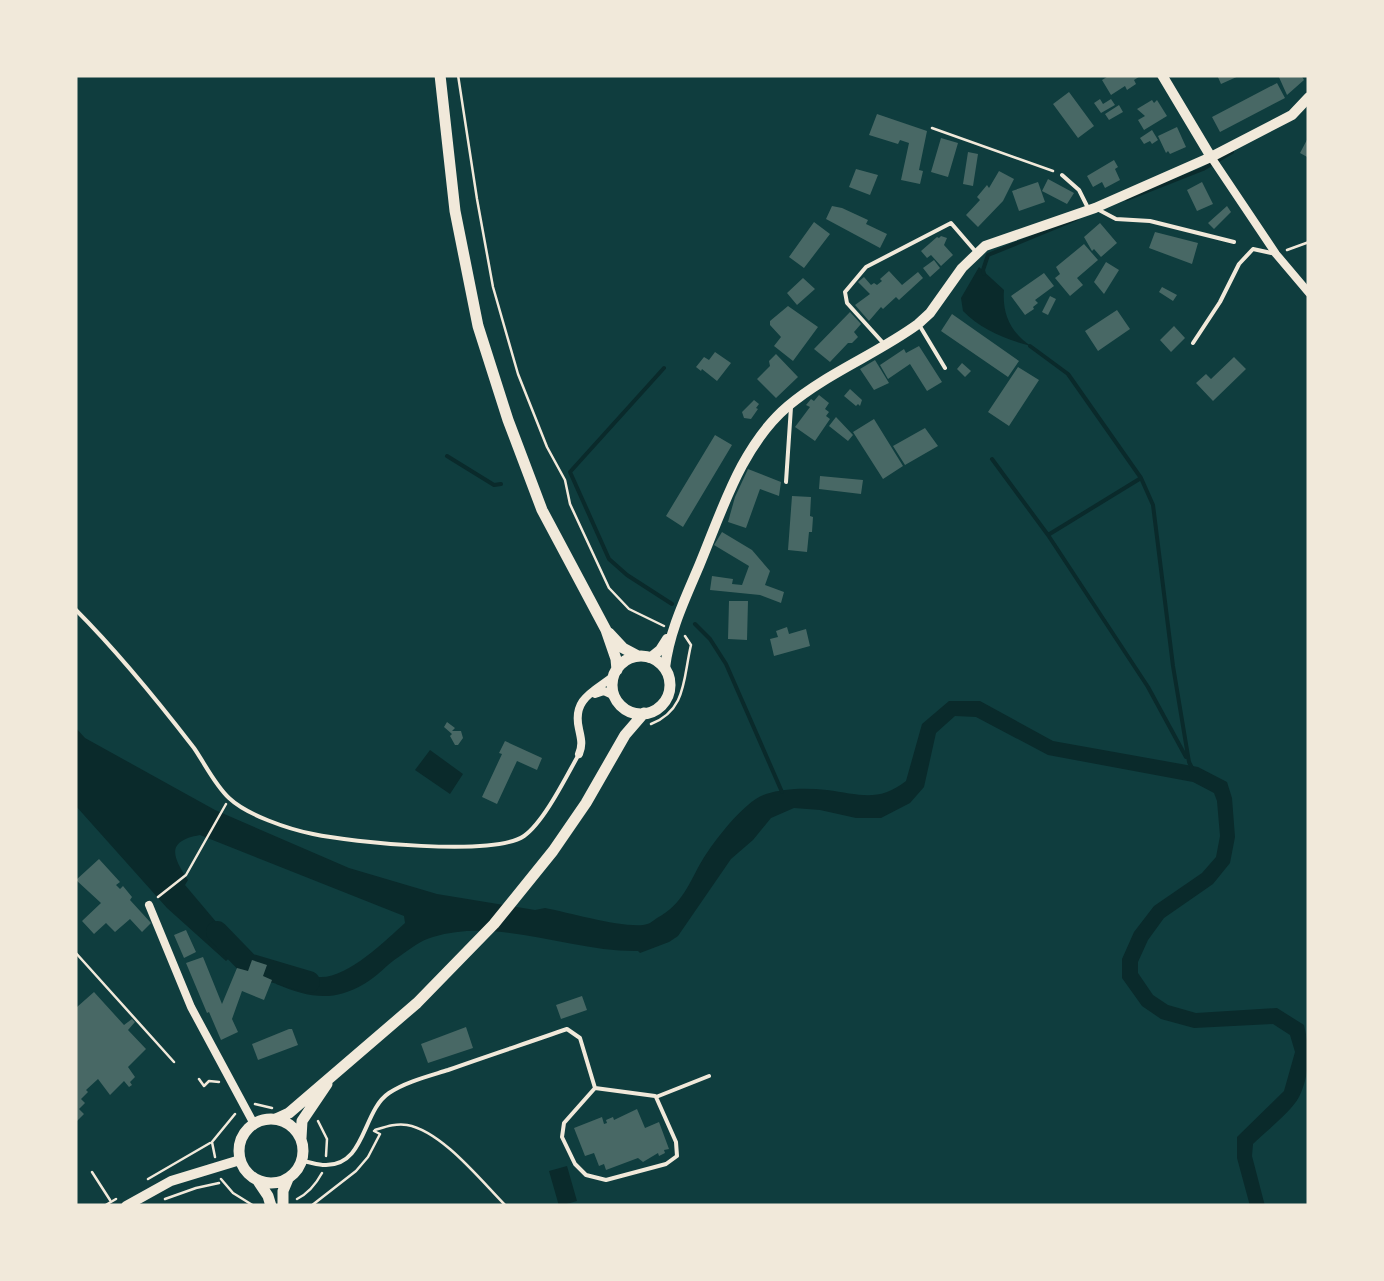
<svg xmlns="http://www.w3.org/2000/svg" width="1384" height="1281" viewBox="0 0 1384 1281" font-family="'Public Sans',sans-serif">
<rect width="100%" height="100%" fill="#0f3d3e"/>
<path fill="#0a2a2b" d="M979,267L1004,290C1002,314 1011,333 1031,346C1007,340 980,329 963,311L961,298Z
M949,701H980L1053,741L1198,767L1227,782L1232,798L1235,837L1230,863L1213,884L1164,918L1148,940L1138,962V973L1153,995L1168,1005L1196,1013L1277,1008L1304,1025C1310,1049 1310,1075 1299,1097C1291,1112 1265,1132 1253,1144L1252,1156L1265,1206H1250L1237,1158V1137L1284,1091L1295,1052L1290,1035L1273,1024L1194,1028L1161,1019L1142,1006L1122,978V959L1134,932L1154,906L1202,873L1216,857L1220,836L1217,801L1214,793L1193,782L1048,755L976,717L955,716L936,733L924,787L910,803L881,818H856L820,810L794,808L771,818L753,840L731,859L678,936L669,942L640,953L638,951C570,952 500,917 433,937C421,940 410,949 400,956C387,964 377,977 364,984C332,1003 308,997 276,984L280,967C292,970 306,976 319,977C347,979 385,941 405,923L404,916L200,835C166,841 172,856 188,880L185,885L239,949L226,961L167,908L75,805V727L85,738L215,810L349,868L437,894L535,910L545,908C571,913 618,927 643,925C650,924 651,922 657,918C684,903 688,884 703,859C714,841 745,800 766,794C785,788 807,788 827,790C859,794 878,803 906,781L922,724Z
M430,750L463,774L450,794L415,770Z
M567,1166L577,1201L559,1206L549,1171Z"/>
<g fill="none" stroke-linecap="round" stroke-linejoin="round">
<path stroke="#0a2a2b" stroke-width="4" d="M1127,199L1203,169L1232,152
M984,274L983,270L988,255L1076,219
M1030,346L1068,374L1141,478L1153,505L1173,666L1189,762L1192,768
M664,368L570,472L609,559L627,575L672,604
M447,456L494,485L501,484
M992,459L1048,535
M1141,478L1048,535L1148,687L1186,757
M695,624L710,639L726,664L782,792"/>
<path stroke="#0a2a2b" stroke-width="22" d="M217,932L248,964L309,982"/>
</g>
<path fill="#486865" d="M1110,75H1142L1134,80L1136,84L1127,90L1125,86L1111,95L1102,80Z
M1217,75H1241L1221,84Z
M1278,75H1301L1304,80L1287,95Z
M1277,83L1285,98L1220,132L1212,117Z
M1069,92L1094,126L1078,138L1053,104Z
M1100,99L1103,104L1111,99L1115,105L1101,113L1094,103Z
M1152,100L1154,103L1157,100L1167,116L1144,130L1138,120L1145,116L1137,109Z
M1119,105L1123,112L1109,120L1105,114Z
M877,114L927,131L919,170L923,171L920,184L901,180L909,143L900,140L898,144L869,135Z
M1177,127L1186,147L1170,154L1168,151L1166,153L1158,136Z
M1152,130L1158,140L1152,144L1150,141L1144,144L1140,138Z
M1309,136V158L1300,153Z
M941,138L958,143L948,177L931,172Z
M968,152L978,154L973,186L963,184Z
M1114,160L1118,167L1115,169L1120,180L1105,188L1102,182L1093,187L1087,176Z
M856,169L878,175L870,195L849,187Z
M999,171L1014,179L1003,201L978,227L966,215L980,200L977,197L987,185L989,188Z
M1048,179L1074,193L1067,204L1042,191Z
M1038,182L1045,202L1019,211L1012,191Z
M1202,182L1213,204L1197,211L1187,190Z
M832,206L842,208L868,220L866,224L887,234L880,248L826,219Z
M1227,206L1231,212L1214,229L1208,223Z
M814,222L830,234L804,268L789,257Z
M1100,223L1117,243L1101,257L1094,249L1092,251L1084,237Z
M1155,232L1198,243L1192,264L1149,248Z
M941,236L947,238L944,245L953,255L941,266L931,255L927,258L921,251L937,237L939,238Z
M1084,244L1098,260L1077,278L1083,285L1070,296L1055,278L1060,274L1056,267Z
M934,260L940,268L930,277L923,268Z
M1106,262L1119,270L1104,294L1094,282Z
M889,271L902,285L918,272L923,278L899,300L896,297L883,309L881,307L869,321L855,305L870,294L858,282L864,277L871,285L874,283L877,285L882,281L880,279Z
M1044,273L1054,286L1035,300L1038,303L1033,307L1034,309L1025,315L1011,296Z
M803,278L815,289L797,305L787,293Z
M1162,287L1177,295L1173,301L1159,292Z
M1050,296L1056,299L1048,315L1042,312Z
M788,306L818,327L793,361L774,346L781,337L770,325V321Z
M1117,310L1130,329L1098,351L1085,331Z
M850,312L861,324L854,332L858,337L852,343H848L830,362L814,349Z
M952,314L1019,361L1008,377L941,331Z
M1174,326L1185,338L1171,352L1160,340Z
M919,346L942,382L927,391L910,364L888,379L880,365L904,349L906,353Z
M715,352L731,363L717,381L702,369L701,371L696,367L704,357L709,360Z
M776,354L798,377L776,398L757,379L770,366L769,361Z
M1234,357L1246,369L1213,401L1196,383L1206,374L1211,379Z
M875,360L889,383L874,390L860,369Z
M962,363L971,371L965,377L957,369Z
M1018,367L1039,380L1009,426L988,412Z
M850,389L862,400L860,406L858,404L856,406L844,396Z
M819,395L829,403L825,409L829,412L826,416L830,419L815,441L795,427L810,407L806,405L811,399L814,401Z
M754,400L759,404L756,408L758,409L751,419L744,418L742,412Z
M836,417L853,435L848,441L829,426Z
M874,419L903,466L883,479L853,432Z
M925,428L938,446L905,465L893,446Z
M715,435L732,445L683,527L666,516Z
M748,469L781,482L779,496L760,489L746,528L728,522L735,497Z
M820,476L863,480L861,494L819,489Z
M792,496L811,497L810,516L813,517L812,532H809L807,552L788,550Z
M722,532L752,550L770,571L765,585L784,592L781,603L760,595L710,590L712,576L733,579L732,584L742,585L749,566L714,545Z
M729,601H748L747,640L728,639Z
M787,627L789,634L806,629L810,646L774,656L770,639L778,637L776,631Z
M447,722L455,728L452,731H461L463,738L458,745H455L450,736L452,734L444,727Z
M505,741L542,758L537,770L517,761L497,804L482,797L502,754L499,753Z
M99,859L120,882L116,885L120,889L123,886L132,897L130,900L151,923L142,932L130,919L115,932L106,923L94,934L82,921L101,903L76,880Z
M186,930L196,952L184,958L174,935Z
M203,957L222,1004L237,968L248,971L252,960L267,965L263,976L272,980L264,1000L242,991L232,1019L238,1032L221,1040L209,1012L207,1013L186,963Z
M94,992L124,1025L132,1019L135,1022L128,1030L146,1049L128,1067L135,1077L130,1082L132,1085L129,1087L124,1081L110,1095L98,1079L86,1090L88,1092L81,1099L85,1103L79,1109L84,1114L75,1123V1005L77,1007Z
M582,996L587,1010L561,1019L556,1005Z
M466,1027L473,1048L428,1063L421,1044Z
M289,1029H292L298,1045L258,1060L252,1044Z
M637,1109L645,1128L659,1122L669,1149L664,1150L665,1153L659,1156L658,1153L643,1162L638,1158L606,1170L604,1164L599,1166L594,1153L585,1156L574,1128L602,1117L604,1124L607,1123L606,1120L613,1117L614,1120Z"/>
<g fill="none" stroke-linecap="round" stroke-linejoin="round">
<path stroke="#f1e9da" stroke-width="2.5" d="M458,75L477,199L493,287L518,374L547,447L565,480L570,504L609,588L629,609L664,626
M932,128L1053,171
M1287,250L1309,242
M651,724C687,710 683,678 691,645L685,636
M158,897L186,875L226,804
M75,952L174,1062
M199,1079L204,1086L209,1081L219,1082
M255,1104L272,1108
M318,1121L327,1139L326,1156
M375,1130C385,1127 396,1123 407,1125C442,1131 482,1182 506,1206
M215,1157L212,1142L235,1114
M92,1172L110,1200
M148,1179L210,1143
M221,1179L233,1193L254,1206
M165,1199L196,1188L219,1183
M297,1199C309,1193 316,1184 322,1173
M104,1206L116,1199
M311,1206L356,1171L368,1157L380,1134L374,1131"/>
<path stroke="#f1e9da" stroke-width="4" d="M1062,175L1079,190L1089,210
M1099,210L1116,219L1150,221L1234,242
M921,328L945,368
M1193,343L1220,302L1239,264L1253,249L1276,254
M885,345L847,303L845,292L866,267L951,223L976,252
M786,482L791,407
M75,609C118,652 157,700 194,748C205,764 215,785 229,798C247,815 288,829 313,834C351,842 493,857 524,836C544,822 566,777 579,754
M595,1088L655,1096
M302,1161C310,1162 318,1165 325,1165C366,1166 362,1111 389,1093C405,1082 429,1076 448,1070C487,1056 527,1043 567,1029L580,1038L595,1088L564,1123L562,1137L575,1164L586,1175L606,1180L666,1164L677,1156L676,1142L656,1097L709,1076"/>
<path stroke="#f1e9da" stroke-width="8" d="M1211,157L1276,254L1309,293
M595,694L604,691L615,696
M579,754C583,744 581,739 579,729C572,699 593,692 614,676
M149,905L191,1007L254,1124"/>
<path stroke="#f1e9da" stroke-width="10" d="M1162,75L1211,157
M650,658L660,650L667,639
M665,668C669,632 685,599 699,566C722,511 741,446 788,406C827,373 877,354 918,324L930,313L962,268L985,246L1095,208L1211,157L1292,115L1309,97
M126,1206L171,1181L240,1160"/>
<path stroke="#f1e9da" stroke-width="11" d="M440,75L455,211L478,326L508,420L542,510L606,630L616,659L617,670
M609,633L623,648L638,656
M612 685a29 29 0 1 1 58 0a29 29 0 1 1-58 0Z
M239 1151a32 32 0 1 1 64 0a32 32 0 1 1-64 0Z
M276,1119L289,1113L417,1003L494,924L553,851L586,803L625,735L644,713
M301,1138L302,1121L327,1084
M258,1181L268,1196L271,1206
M283,1206V1191L288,1179"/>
</g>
<rect width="1384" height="1281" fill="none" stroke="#f1e9da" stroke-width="155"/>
</svg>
